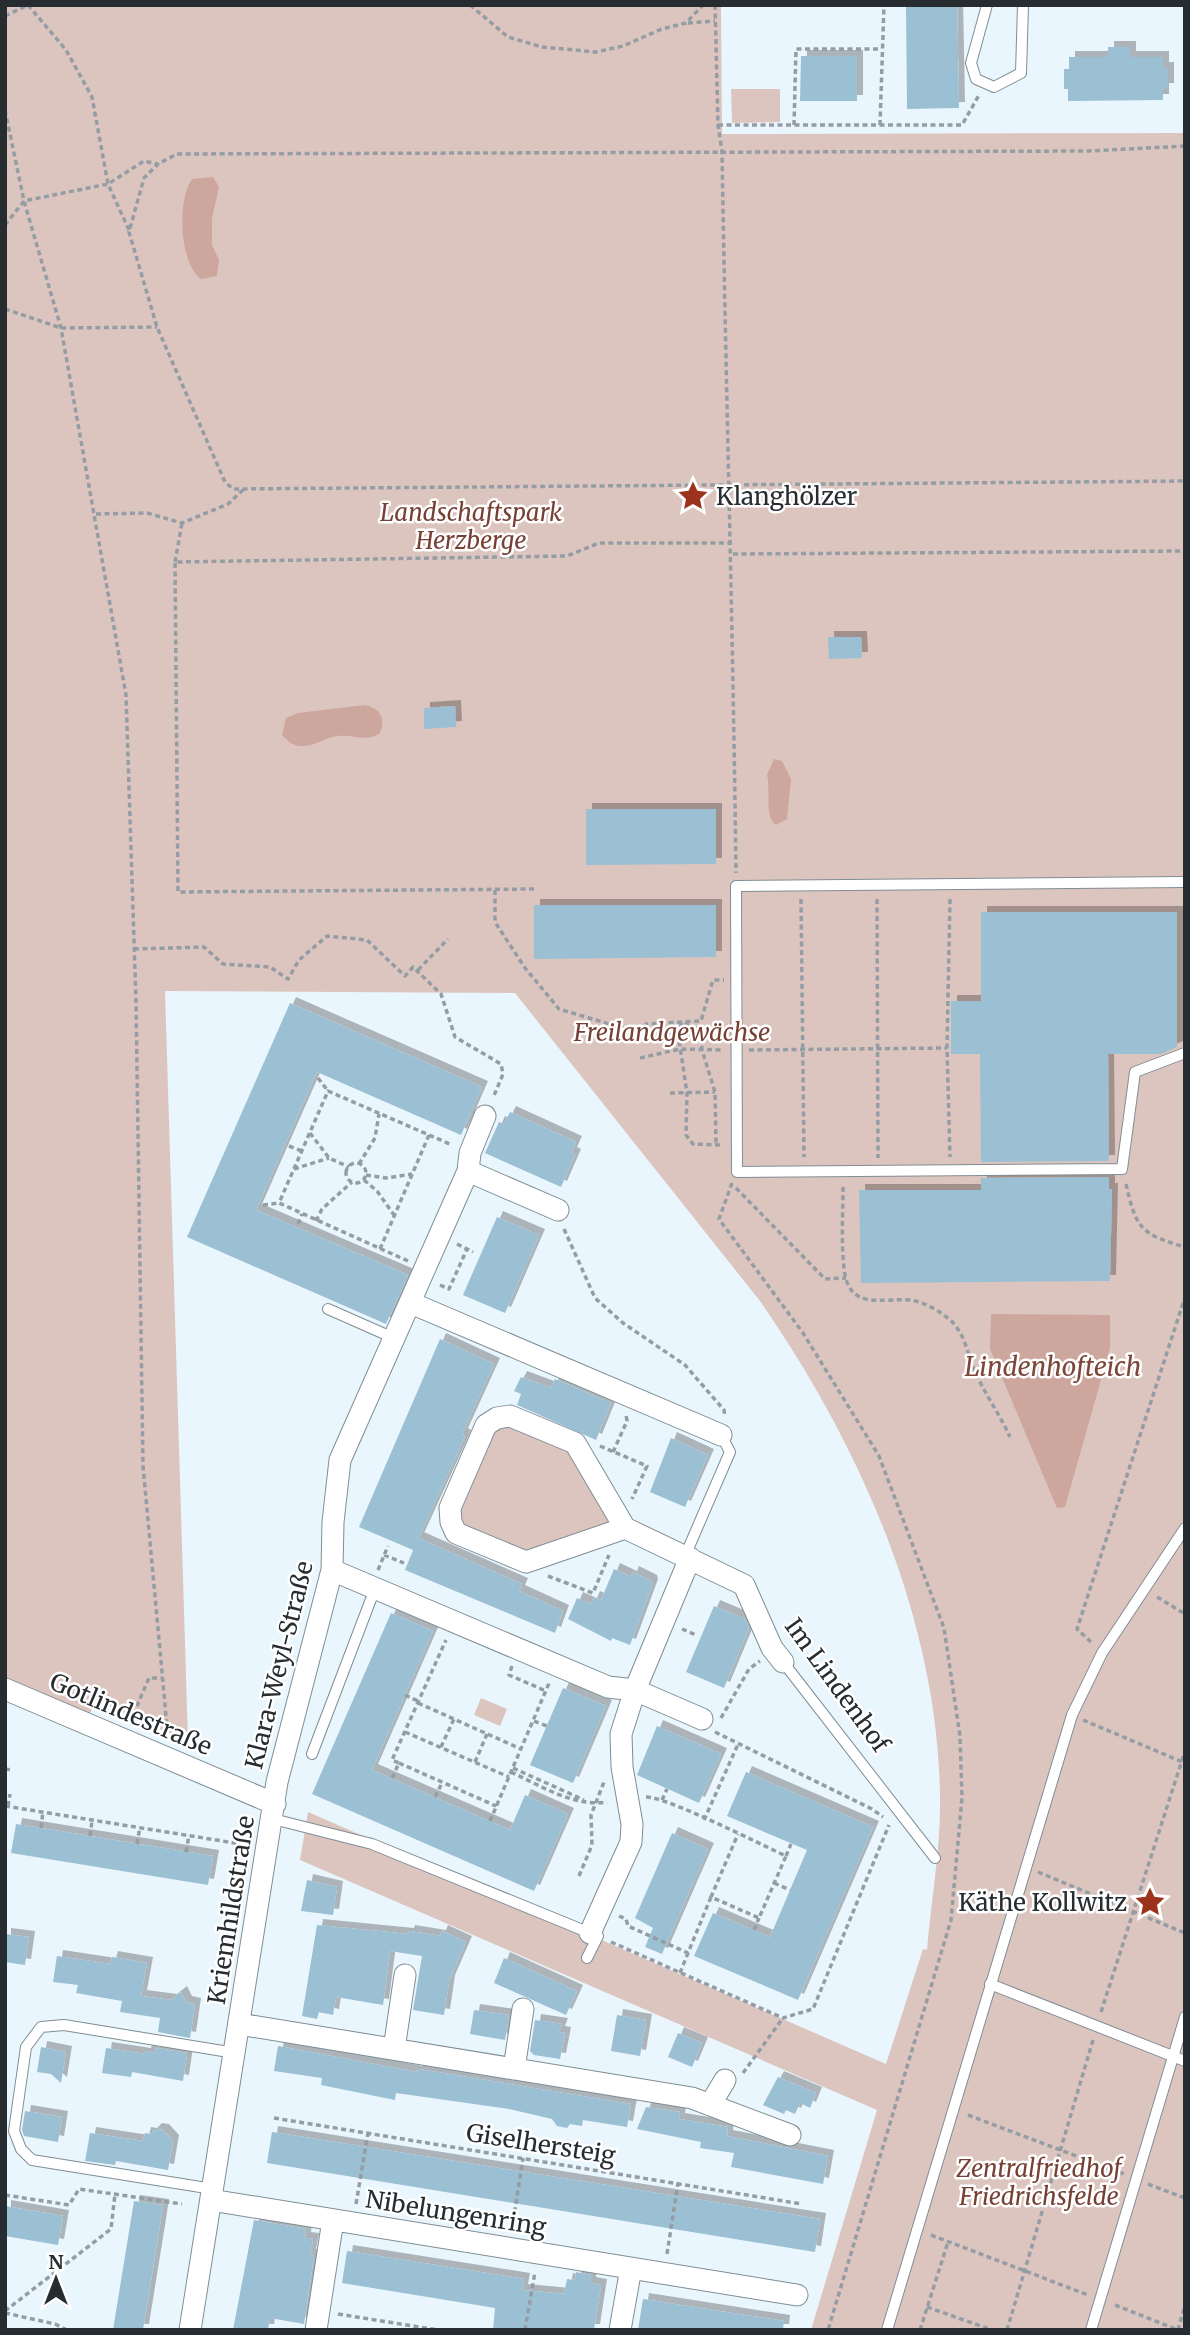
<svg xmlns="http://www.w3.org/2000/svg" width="1190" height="2335" viewBox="0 0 1190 2335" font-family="Merriweather,serif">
<defs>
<filter id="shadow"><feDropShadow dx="6" dy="-6" stdDeviation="0" flood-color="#0004"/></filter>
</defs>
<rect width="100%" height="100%" fill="#eaf6fd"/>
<path fill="#ddc5bf" d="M5,5H721L722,134L1185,133V2330H811L877,2110L300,1860L308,1812L886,2064L923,1949L927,1950C931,1900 941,1848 940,1797C938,1620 860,1445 760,1301L515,993L165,991L188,1741L96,1701L89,1715L5,1678Z
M731,89H780V122L732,123Z
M503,1424L568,1451L608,1519V1524L531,1555L465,1531L455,1511L485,1440Z
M481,1698L507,1709L500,1726L474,1715Z"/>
<path fill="#cda69d" d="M213,177L219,187L212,218V245L219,260L217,276L201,279C179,263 177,200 192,179Z
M365,705C380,708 386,718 380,733C366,743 354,734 338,736C325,737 314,747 300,746C291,745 288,741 282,735L286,718L298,713Z
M774,759L782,761L791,779L787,819L776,825C764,818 771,789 767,775Z
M991,1314L1110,1315V1348L1065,1507L1057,1508L990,1349Z"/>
<path fill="#9bbfd3" filter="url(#shadow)" d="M906,5H957L959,108L907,109Z
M1108,47H1130V57H1163V68H1168V89H1163V100L1068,101V89H1064V69H1069V57H1108Z
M801,56H857V101H800Z
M828,637H861L862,658L829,659Z
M455,706L456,727L424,729V708Z
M586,809H716V864L586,865Z
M534,905H716V957L534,959Z
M981,912H1177V1047L1161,1054H1108L1109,1161L981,1162L980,1054H951V1001H981Z
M290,1003L482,1087L461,1135L317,1072L256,1210L408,1275L386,1324L187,1237Z
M510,1112L576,1142L571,1153L575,1155L561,1187L485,1153L499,1122L504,1124Z
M1109,1177V1189H1112L1110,1281L861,1283L859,1190H981V1178Z
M497,1217L539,1235L505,1313L463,1295Z
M440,1339L494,1364L462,1434L465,1436L458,1452L413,1550L359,1527Z
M521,1377L551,1388L555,1379L611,1403L596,1440L517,1405L521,1394L514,1391Z
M671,1438L708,1455L685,1507L650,1492Z
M418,1538L522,1584L519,1591L563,1611L555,1633L405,1570Z
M614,1569L631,1577L633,1572L651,1581L652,1585L630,1645L612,1638L611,1641L568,1619L577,1598L591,1604L594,1597L601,1600Z
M714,1606L745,1619L749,1628L724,1688L686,1672Z
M391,1613L433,1631L372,1770L510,1830L525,1795L568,1814L534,1891L312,1794Z
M563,1688L606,1706L573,1783L530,1765Z
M657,1726L721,1754L699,1803L637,1775Z
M746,1772L873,1827L798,2000L694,1956L713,1913L770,1937L807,1850L727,1816Z
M16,1824L213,1856L208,1885L11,1853Z
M672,1833L708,1849L662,1954L645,1947L653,1928L635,1918Z
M307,1880L337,1887L333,1915L301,1911Z
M317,1925L408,1934L409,1931L440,1936L442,1931L466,1942L449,1981L444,2015L413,2010L422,1956L390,1951L383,2005L336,1997L333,2015L319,2012L317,2019L302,2016Z
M5,1934L29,1937L25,1965L5,1962Z
M57,1956L110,1964L112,1957L147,1963L141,1996L171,2000L181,1992L186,2002L195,2004L190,2038L158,2032L160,2018L120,2012L122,2001L76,1993L78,1985L53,1982Z
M504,1958L577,1991L566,2015L494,1983Z
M474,2010L509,2015L505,2040L470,2034Z
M617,2015L646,2020L640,2056L611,2051Z
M535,2020L562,2024L559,2032L565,2033L560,2059L534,2055L530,2051Z
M678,2033L702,2043L692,2067L668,2057Z
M278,2046L417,2072L418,2069L631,2104L627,2127L583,2120L582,2126L570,2124L567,2128L557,2126L552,2119L509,2109L396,2093L395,2100L321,2085L322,2078L274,2071Z
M41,2047L66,2052L61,2083L51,2074L37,2072Z
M106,2048L145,2054L146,2051L155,2053L156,2048L187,2053L183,2081L132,2072L131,2077L102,2073Z
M778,2077L816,2093L810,2108L800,2103L795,2114L786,2110L784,2114L763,2105Z
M646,2107L680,2112L679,2119L728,2127L727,2136L828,2156L823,2184L731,2167L734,2153L700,2148L701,2142L637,2129Z
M25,2111L62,2117L58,2142L24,2136L22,2130Z
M156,2129L163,2130L173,2141L168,2170L116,2161L115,2165L85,2161L90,2133L143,2141L145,2133L151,2134Z
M272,2132L820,2219L815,2252L267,2163Z
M134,2201L163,2205L159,2231L143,2330H113Z
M5,2206L63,2216L58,2245L5,2236Z
M254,2220L306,2229L305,2238L313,2239L310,2255L314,2256L304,2324L270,2318L268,2330H233Z
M347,2251L524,2279L522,2290L564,2294L567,2279L575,2280L576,2272L591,2275L590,2283L601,2285L594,2330H493L495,2308L342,2283Z
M643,2299L784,2321L783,2330H638Z"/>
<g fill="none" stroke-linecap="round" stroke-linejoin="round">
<g stroke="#7f8d95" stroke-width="12">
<path id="lane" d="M987,5L971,63L976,79L994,87L1021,73L1023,5
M1185,882L736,886L737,1172L1122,1169L1135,1072L1185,1053
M328,1309L396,1339
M685,1556L730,1452L721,1435
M783,1662L935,1858
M312,1754L376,1586
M273,1819L372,1844L590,1933
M587,1958L598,1936
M990,1984L1185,2061
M213,2189L32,2160L21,2149L14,2131L26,2047L41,2027L64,2025L235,2053
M887,2330L1072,1715L1102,1653L1185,1528
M1091,2330L1185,2017"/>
</g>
<g stroke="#7f8d95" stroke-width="23">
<path id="street" d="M468,1171L558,1210
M411,1303L721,1435
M625,1528L526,1562L456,1533L451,1522L450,1508L486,1425L497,1418L510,1416L575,1443L625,1528L744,1585L772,1648L783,1662
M332,1570L608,1687L635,1690L702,1719
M5,1689L275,1804
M590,1933L631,1842L632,1824L622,1767L621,1734L635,1690L690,1558
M239,2024L692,2098L790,2135
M394,2049L405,1975
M514,2069L523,2009
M710,2105L725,2080
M211,2200L797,2295
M190,2330L277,1782L332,1570L333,1522L340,1460L468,1171L470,1153L485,1116
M316,2330L333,2220
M620,2330L631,2268"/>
</g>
<path stroke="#949da3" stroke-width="3.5" stroke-dasharray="5 3.5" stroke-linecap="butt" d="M470,5L508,37L542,47L596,52L623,46L662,29L686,23L703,5
M715,5L718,125L722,151C726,392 733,632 736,873
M5,16L28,5L66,50L92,97L108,184L129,230
M688,23L715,21
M5,110L24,201L61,328L126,695L136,1002L143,1466L168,1737
M718,125H962L979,95
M794,125L796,49H880
M880,125L884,5
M1185,146L1089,151L177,154L158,164L144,178L129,232L157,327L225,482L233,489L1185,481
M5,225L24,201L108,184L144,161L157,164
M5,309L61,328L157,327
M96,514L147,513L182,523L228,504L244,489
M733,554L1185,551
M175,562L182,523
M534,889L178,892L175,562L567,556L599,543H732
M495,890V922L525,968L559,1009L646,1035
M801,899L804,1157
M877,899L878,1158
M950,899L947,1048L950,1157
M134,949L204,947L223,964L270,967L288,979L299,960L327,936L367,940L405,976L413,967L441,994L455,1037L501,1064L503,1074L493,1098
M418,970L448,939
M682,1023L678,1033L646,1035V1024L701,1021L713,980H724
M684,1024L701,1030L702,1050L715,1092L716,1144
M678,1033L687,1093L686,1135L693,1144L721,1145
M749,1050L947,1048
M640,1058L680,1049L724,1050
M318,1078L328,1091
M670,1093L715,1092
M310,1133L329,1158L349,1167
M289,1146L302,1151
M346 1173a10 10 0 1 1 20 0a10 10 0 1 1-20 0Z
M359,1164L375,1138L379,1114
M294,1169L329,1158
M366,1175L386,1178L412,1174
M364,1180L377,1191L394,1215
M732,1183L719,1219L803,1333L879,1456L944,1628L960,1736L962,1798L951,1920L828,2330
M1126,1184C1136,1228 1140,1234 1185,1247
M843,1187C843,1213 841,1241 844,1268C848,1311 881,1298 910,1300C924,1302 938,1310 949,1319C966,1333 967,1356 977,1376C987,1397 1000,1415 1010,1437
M736,1188L825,1279L846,1278
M263,1205L279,1203
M316,1221L322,1209L352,1182
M298,1224L302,1214
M564,1229L595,1298L623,1323L685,1365L724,1410L725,1417
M457,1244L473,1252
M380,1249L429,1135
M408,1261L279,1203L328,1091L452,1145
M440,1285L449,1289L467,1249
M600,1446L647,1466L632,1499
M613,1452L627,1421L626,1415
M384,1555L404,1563
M378,1570L388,1546
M548,1576L593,1593L609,1555
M1157,1597L1185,1614
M682,1629L696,1635
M1091,1642L1077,1629L1185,1297
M512,1666L509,1675L546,1691
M405,1695L418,1701
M418,1703L521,1749
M721,1718L749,1669L760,1661
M1083,1720L1185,1763
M534,1721L547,1726
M130,1722L149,1678H162
M405,1732L509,1777
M715,1732L872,1809L883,1817
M441,1747L454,1719
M475,1762L487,1734
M399,1763L496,1806
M513,1768L584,1800
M5,1769L13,1770
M511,1772C541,1786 574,1807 607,1802
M392,1778L399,1763L392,1760L446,1640
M435,1797L442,1783
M646,1797C665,1796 762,1845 786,1856L759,1918L711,1897L738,1834
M662,1800L667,1789
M5,1806L241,1844
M8,1806L10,1794
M704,1820L739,1742
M490,1821L550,1681
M41,1828L43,1811
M90,1836L92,1821
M137,1844L140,1827
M186,1852L189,1835
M786,1856L791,1844
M1038,1872L1185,1933
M579,1876L592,1845L591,1815L604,1782
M774,1883L790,1890
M619,1916L626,1919L628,1926L688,1953L711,1897
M754,1930L759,1918
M611,1942L783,2018L813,2009L889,1825
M680,1973L688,1953
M1101,2012L1185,1751
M743,2073L783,2018
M968,2115L1124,2174
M274,2118L802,2204
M1148,2184L1185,2198
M5,2195L69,2205L79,2189L182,2204
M356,2204L368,2133
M512,2229L523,2158
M931,2235L1088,2295
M667,2254L678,2183
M1115,2305L1178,2330
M927,2307L992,2330
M5,2311L111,2229L115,2194
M5,2313L55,2324L67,2330
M338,2314L438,2330
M525,2330L535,2272
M920,2330L948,2242
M1007,2330L1093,2040
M1178,2330L1185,2305"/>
<use href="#lane" stroke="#fff" stroke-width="10"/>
<use href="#street" stroke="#fff" stroke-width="21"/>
</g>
<defs>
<g id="sight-bare" transform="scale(2.415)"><path d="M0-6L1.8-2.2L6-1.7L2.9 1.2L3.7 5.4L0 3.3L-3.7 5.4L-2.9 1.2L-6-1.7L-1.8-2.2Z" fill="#9c331d" stroke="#fff" stroke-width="2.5" paint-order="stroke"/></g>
</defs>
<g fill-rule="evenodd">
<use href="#sight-bare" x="693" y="496"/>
<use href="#sight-bare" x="1150" y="1902"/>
</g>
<g text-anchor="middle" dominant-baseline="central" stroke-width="5" stroke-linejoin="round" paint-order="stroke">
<g font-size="24" fill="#262c2f" stroke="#fff" text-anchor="start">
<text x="716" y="496">Klanghölzer</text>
<text x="1127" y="1902" text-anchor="end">Käthe Kollwitz</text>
</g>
<g font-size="24" font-style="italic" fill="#764034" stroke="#fff">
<text x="471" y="512">Landschaftspark<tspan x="471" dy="28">Herzberge</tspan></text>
<text x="672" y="1032">Freilandgewächse</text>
<text x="1039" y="2168">Zentralfriedhof<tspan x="1039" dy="28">Friedrichsfelde</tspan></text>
</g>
<g font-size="24" fill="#262c2f" stroke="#fff">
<text transform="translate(279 1665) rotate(-76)">Klara-Weyl-Straße</text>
<text transform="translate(837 1685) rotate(54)">Im Lindenhof</text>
<text transform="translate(131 1714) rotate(23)">Gotlindestraße</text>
<text transform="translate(231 1910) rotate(-81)">Kriemhildstraße</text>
<text transform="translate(541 2144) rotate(9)">Giselhersteig</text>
<text transform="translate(456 2213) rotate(9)">Nibelungenring</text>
</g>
<g font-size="26" font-style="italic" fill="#7c4639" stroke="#fff">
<text x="1053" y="1366">Lindenhofteich</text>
</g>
</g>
<rect width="1190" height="2335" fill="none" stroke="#262c2f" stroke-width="14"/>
<g transform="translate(56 2279)" stroke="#ffffff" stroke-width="5" paint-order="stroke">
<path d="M0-5L12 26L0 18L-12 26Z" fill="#262c2f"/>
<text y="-10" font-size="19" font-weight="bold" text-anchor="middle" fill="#262c2f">N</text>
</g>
</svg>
